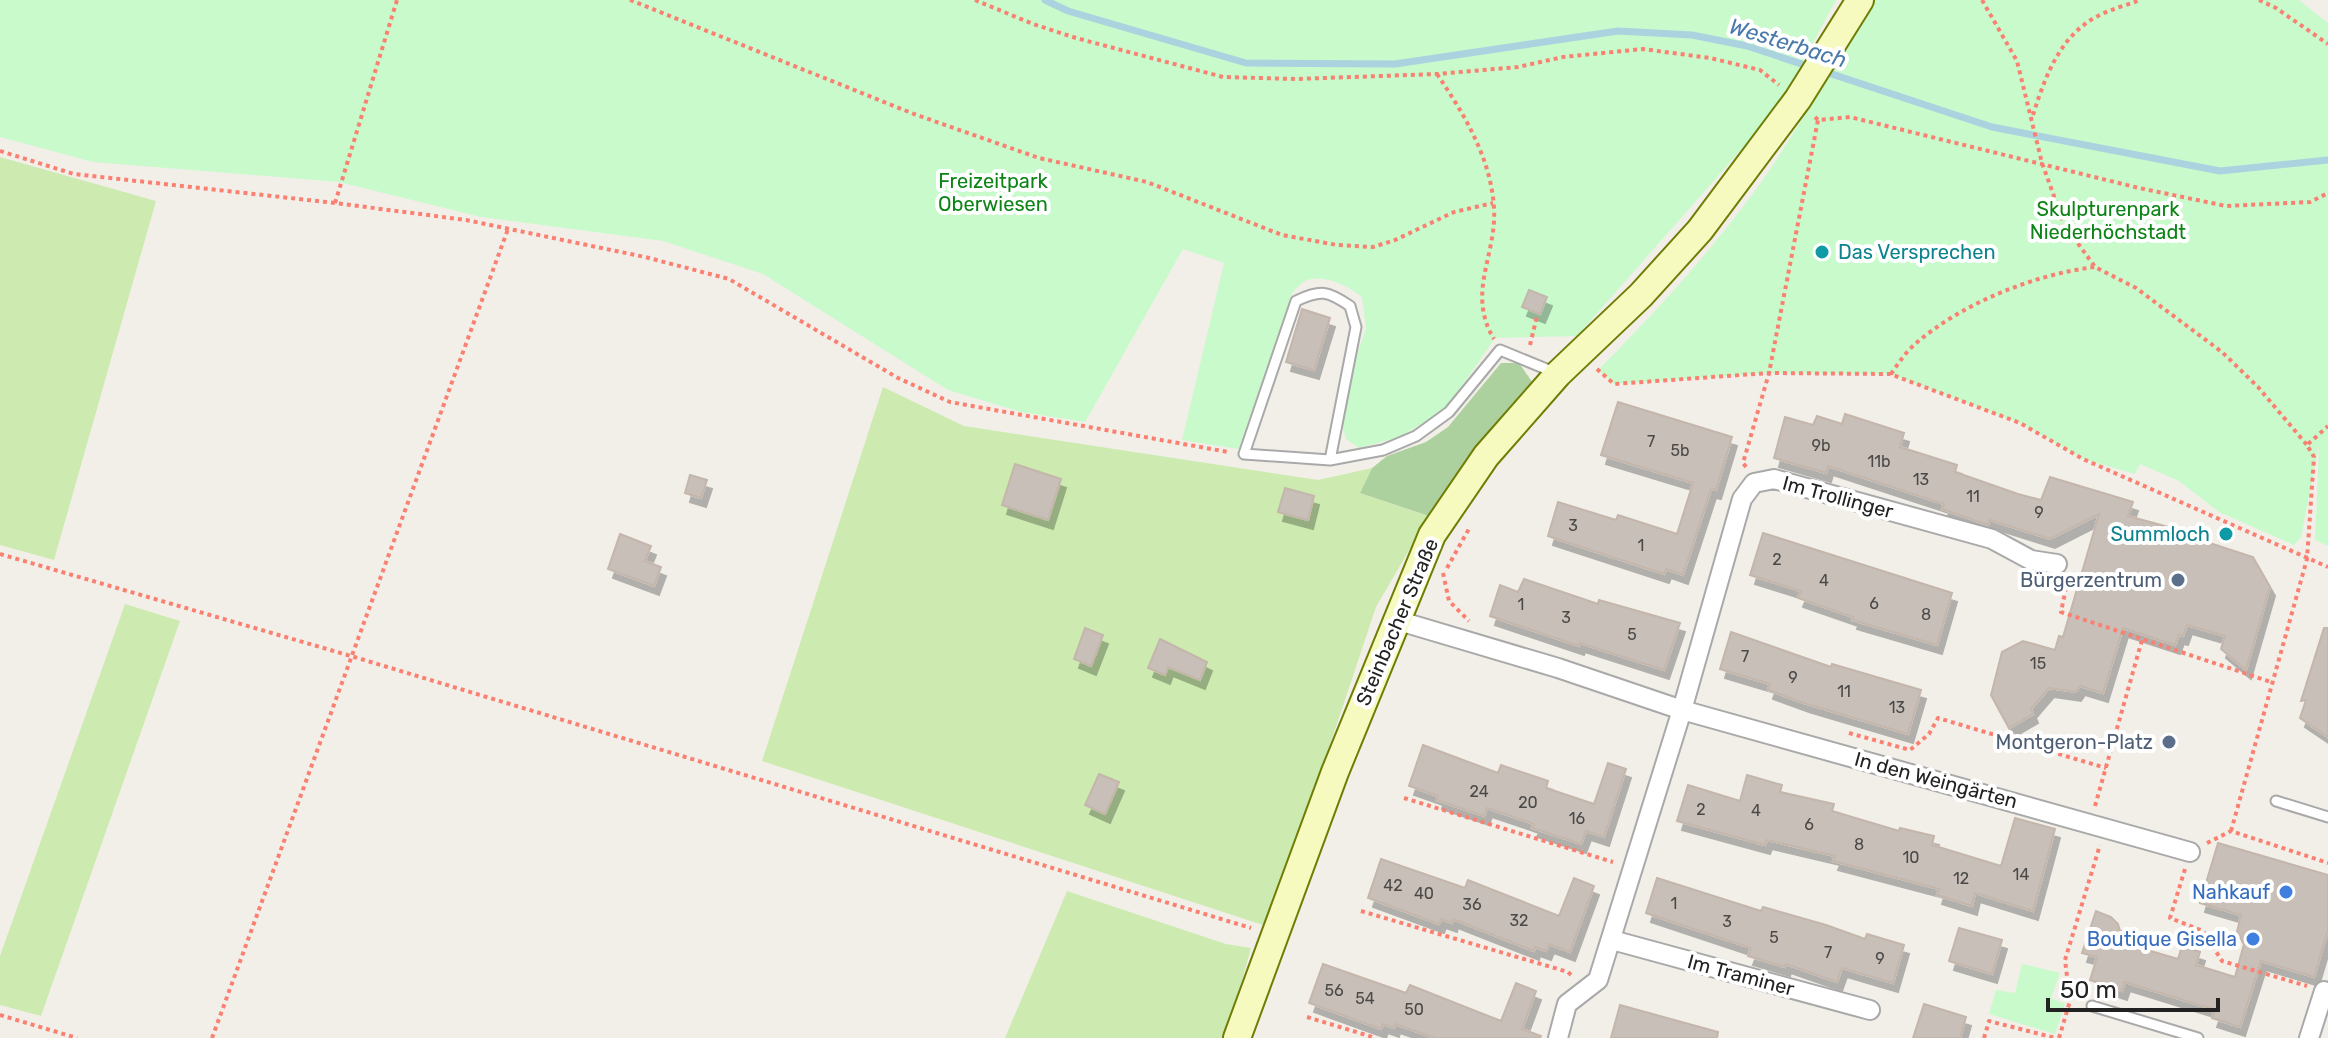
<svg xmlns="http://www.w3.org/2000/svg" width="2328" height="1038" viewBox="0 0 2328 1038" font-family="Rubik,sans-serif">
<defs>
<filter id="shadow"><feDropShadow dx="5" dy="9" stdDeviation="0" flood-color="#0004"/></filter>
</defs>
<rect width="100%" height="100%" fill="#f2efe9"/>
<path fill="#cdebb0" d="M0,157L156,201L54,560L0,545Z
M883,387L964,426L1318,480L1372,468L1360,493L1429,516L1376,607L1269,927L762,761Z
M125,604L180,621L41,1016L0,1005V956Z
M1067,891L1226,944L1251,948L1226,1038H1005Z"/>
<path fill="#add19e" d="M1501,363H1519L1533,383L1480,446L1429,516L1360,493L1372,468L1387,456L1426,442L1448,427Z"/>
<path fill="#c8facc" d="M0,0H1836L1778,108L1577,336L1495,338L1447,408L1400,437L1359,448L1346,439L1342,424L1350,375L1366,328L1362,297C1349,286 1325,274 1307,280C1302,282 1296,289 1292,293L1239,449L1182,440L1224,263L1183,249L1085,422L1021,412L948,390L763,274L663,241L481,217L339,182L93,162L0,137Z
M1871,0H2299L2328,23V546L2315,540L2319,445L2301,537L2294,545L2219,512L2179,481L2140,464L2135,474L2083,459L2020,423L1890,374L1769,373L1614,384L1598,370C1654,314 1707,256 1754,192C1799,131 1831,64 1871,0Z
M2022,964L2060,973L2051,998L2065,1004L2055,1034L1989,1014L1996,990L2015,993Z"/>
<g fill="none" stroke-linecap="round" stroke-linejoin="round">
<path stroke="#aad3df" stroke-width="7" d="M1045,0L1068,11L1246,63L1395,64L1618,31L1692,35L1747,46L1992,127L2220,171L2328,160"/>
</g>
<path fill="#c7bfb8" stroke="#c4b6ab" stroke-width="2" filter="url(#shadow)" d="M1529,290L1547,297L1540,314L1522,307Z
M1302,309L1330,318L1314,370L1286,362Z
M1618,402L1732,437L1716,490L1711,489L1683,575L1666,569L1664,574L1548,536L1558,502L1616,520L1618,515L1677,534L1693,483L1601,455Z
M1845,414L1904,433L1900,447L1957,465L1955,472L2018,494L2041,500L2050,477L2133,502L2128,516L2183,531L2182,534L2253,557L2270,587L2246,670L2221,649L2225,636L2187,625L2183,636L2179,635L2175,645L2123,628L2103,693L2080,686L2076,692L2049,688L2031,709L2033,714L2009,728L1991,695L2002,652L2023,641L2055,650L2059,636L2063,637L2099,514L2050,539L1990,520L1988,525L1942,509L1944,504L1828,466L1826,473L1774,458L1785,417L1813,425L1817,416L1842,424Z
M1015,464L1061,479L1048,520L1002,505Z
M690,475L707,480L701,498L685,493Z
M1285,488L1314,496L1308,520L1278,512Z
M1763,533L1952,593L1937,645L1852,620L1853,617L1798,598L1801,591L1750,575Z
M620,534L651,546L645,561L661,567L654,586L608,569Z
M1524,579L1598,604L1599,600L1680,623L1664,670L1580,643L1579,646L1490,616L1500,585L1518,592Z
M1085,628L1103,635L1091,666L1074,659Z
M2324,628H2328V737L2300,718L2306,700L2301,701Z
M1731,632L1831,667L1832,664L1921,690L1908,734L1804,703L1768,690L1770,684L1720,669Z
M1160,639L1207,662L1200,680L1168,667L1165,675L1148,668Z
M1423,745L1498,773L1501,765L1548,781L1546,788L1594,804L1608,763L1626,769L1604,837L1586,831L1581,844L1532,828L1534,824L1487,808L1484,816L1437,800L1438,796L1409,786Z
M1099,774L1119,782L1105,814L1085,805Z
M1747,775L1782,785L1780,792L1834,804L1832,811L1899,831L1900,828L1934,836L1932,845L2001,866L2015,818L2055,829L2033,911L1975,893L1972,906L1937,895L1939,889L1833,861L1835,856L1767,840L1765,845L1677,821L1688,785L1740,801Z
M2218,843L2328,875V930L2314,977L2261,961L2240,1027L2212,1018L2215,1010L2125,982L2122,991L2090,980L2097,957L2082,953L2096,911L2111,917L2118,924L2123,943L2178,959L2182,946L2200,952L2196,965L2235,977L2244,944L2237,932L2241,915L2200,903Z
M1381,859L1465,888L1468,880L1559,916L1574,878L1594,886L1570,952L1549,944L1546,951L1535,947L1534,951L1453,919L1452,923L1441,919L1439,924L1368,898Z
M1657,878L1761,911L1763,907L1826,925L1865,939L1867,934L1904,945L1893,983L1842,968L1837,982L1786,964L1785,967L1748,956L1751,948L1646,913Z
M1959,928L2002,940L1992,974L1949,961Z
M1323,964L1406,993L1410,985L1501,1021L1516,983L1536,991L1522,1029L1541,1036L1540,1038H1435L1395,1024L1394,1028L1383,1024L1381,1029L1309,1003Z
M1924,1004L1966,1017L1960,1038H1913Z
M1620,1005L1718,1032L1717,1038H1611Z"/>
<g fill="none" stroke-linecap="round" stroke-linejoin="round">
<g stroke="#a9a9a9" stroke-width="13">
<path id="service" d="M1330,460L1356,327L1350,306C1328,291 1321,289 1296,301L1244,454L1330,460L1383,450L1416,436L1449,412L1500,350L1556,373
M2276,801L2328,817
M2092,1006L2198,1038"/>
</g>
<g stroke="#a9a9a9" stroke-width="22">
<path id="minor" d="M1396,620L1558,668L1682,710L2190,852
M1612,940L1870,1010
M1558,1038L1567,1004L1598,980L1682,710L1742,499L1754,483L1774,479L1992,539L2031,560L2057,564
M2309,1038L2324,991"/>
</g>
<g stroke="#707d05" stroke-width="30">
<path id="secondary" d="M1237,1038L1335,772L1432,535L1486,456L1558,374L1641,295L1700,230L1798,99L1860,0"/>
</g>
<path stroke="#fa8072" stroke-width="4" stroke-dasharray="4 4" stroke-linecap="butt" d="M630,0L914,114L1039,158L1147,182L1282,235L1337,245L1373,247L1395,240L1454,212L1493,203
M975,0L1033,24L1076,38L1223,77L1296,79L1437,74L1518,67L1563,57L1643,49L1710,58L1760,70L1779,85
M1982,0L2017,61L2042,163L2064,224L2095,267L2136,288L2222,352L2258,387L2307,445
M2259,0L2276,8L2328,44
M1437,74C1464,114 1491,158 1494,208C1497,255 1466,293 1494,339
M2033,115C2045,77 2060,35 2098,16C2111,9 2127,5 2140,0
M1815,117L1818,120L1850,117L2139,188L2226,206L2310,202L2328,193
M0,151L74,174L335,203L466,220L645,257L729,279L898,378L950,402L1228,452
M335,203L397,0
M1530,345L1537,316
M1597,369L1614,384L1769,373L1890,374L2020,423L2083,459L2328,567
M1891,374C1898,364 1905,353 1914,345C1960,304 2035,274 2095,267
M1746,467L1743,463L1769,373L1818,120
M0,554L351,656L1251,928
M1447,568L1470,527
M1443,573L1449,601L1469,621
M2058,586L2066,588L2061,612L2274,683
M1849,733L1910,750L1929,734L1938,718L2106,768
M1404,798L1613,862
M2095,806L2142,640
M2231,831L2307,559L2314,457L2307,445L2328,426
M2207,843L2231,831L2328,863
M2185,869L2170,918L2203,931L2222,961L2307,986
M1361,911L1568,972L1572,976
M0,1015L77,1038
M1307,1017L1376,1038
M212,1038L508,229
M1984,1038L1989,1021L2055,1038
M2059,1038L2070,1001L2065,960L2100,845"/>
<use href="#service" stroke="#fff" stroke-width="9"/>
<use href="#minor" stroke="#fff" stroke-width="18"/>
<use href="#secondary" stroke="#f7fabf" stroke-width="26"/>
</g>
<g fill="#0f9aa8" stroke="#fff" stroke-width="3">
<circle cx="1822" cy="252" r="8"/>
<circle cx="2226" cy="534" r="8"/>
</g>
<g fill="#5c6f8a" stroke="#fff" stroke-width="3">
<circle cx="2178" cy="580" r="8"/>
<circle cx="2169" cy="742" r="8"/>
</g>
<g fill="#3f7fe0" stroke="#fff" stroke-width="3">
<circle cx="2286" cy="892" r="8"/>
<circle cx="2253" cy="939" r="8"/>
</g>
<g text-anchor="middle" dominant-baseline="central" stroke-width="8" stroke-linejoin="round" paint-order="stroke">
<g font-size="16" fill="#4b4948">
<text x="1651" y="441">7</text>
<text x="1821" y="445">9b</text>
<text x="1680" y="450">5b</text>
<text x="1879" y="461">11b</text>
<text x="1921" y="479">13</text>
<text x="1973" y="496">11</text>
<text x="2039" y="512">9</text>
<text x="1573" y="525">3</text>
<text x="1641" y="545">1</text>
<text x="1777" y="559">2</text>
<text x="1824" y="580">4</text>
<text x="1874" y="603">6</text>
<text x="1521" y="604">1</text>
<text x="1926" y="614">8</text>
<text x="1566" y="617">3</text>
<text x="1632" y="634">5</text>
<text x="1745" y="656">7</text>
<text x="2038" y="663">15</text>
<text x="1793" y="677">9</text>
<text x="1844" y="691">11</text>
<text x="1897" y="707">13</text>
<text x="1479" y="791">24</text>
<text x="1528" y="802">20</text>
<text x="1701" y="809">2</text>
<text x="1756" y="810">4</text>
<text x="1577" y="818">16</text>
<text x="1809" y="824">6</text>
<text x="1859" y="844">8</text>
<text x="1911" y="857">10</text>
<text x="2021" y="874">14</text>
<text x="1961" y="878">12</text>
<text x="1393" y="885">42</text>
<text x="1424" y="893">40</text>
<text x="1674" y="903">1</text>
<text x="1472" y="904">36</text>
<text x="1519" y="920">32</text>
<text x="1727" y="921">3</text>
<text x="1774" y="937">5</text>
<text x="1828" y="952">7</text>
<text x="1880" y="958">9</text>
<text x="1334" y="990">56</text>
<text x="1365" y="998">54</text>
<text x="1414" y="1009">50</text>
</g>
<g font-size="20" fill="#0c8416" stroke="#fff">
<text x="993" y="181">Freizeitpark<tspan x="993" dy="23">Oberwiesen</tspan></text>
<text x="2108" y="209">Skulpturenpark<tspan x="2108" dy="23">Niederhöchstadt</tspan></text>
</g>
<g font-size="20" fill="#0d838f" stroke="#fff" text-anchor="start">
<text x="1838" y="252">Das Versprechen</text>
<text x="2210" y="534" text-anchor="end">Summloch</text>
</g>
<g font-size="20" fill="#222" stroke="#fff">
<text transform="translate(1838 497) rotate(15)">Im Trollinger</text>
<text transform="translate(1397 622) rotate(-67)">Steinbacher Straße</text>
<text transform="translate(1936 780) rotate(15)">In den Weingärten</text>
<text transform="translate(1741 975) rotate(15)">Im Traminer</text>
</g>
<g font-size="20" fill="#4e5e75" stroke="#fff" text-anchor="end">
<text x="2162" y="580">Bürgerzentrum</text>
<text x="2153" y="742">Montgeron-Platz</text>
</g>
<g font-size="20" fill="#366cbe" stroke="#fff" text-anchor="end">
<text x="2270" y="892">Nahkauf</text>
<text x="2237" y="939">Boutique Gisella</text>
</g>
<g font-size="22" font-style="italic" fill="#4a7aab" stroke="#fff">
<text transform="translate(1788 43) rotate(17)">Westerbach</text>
</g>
</g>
<path d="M2048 998v12h170v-12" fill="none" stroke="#222222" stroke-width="4"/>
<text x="2060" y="998" font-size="24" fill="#222222" stroke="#ffffff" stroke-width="6" paint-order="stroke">50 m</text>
</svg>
